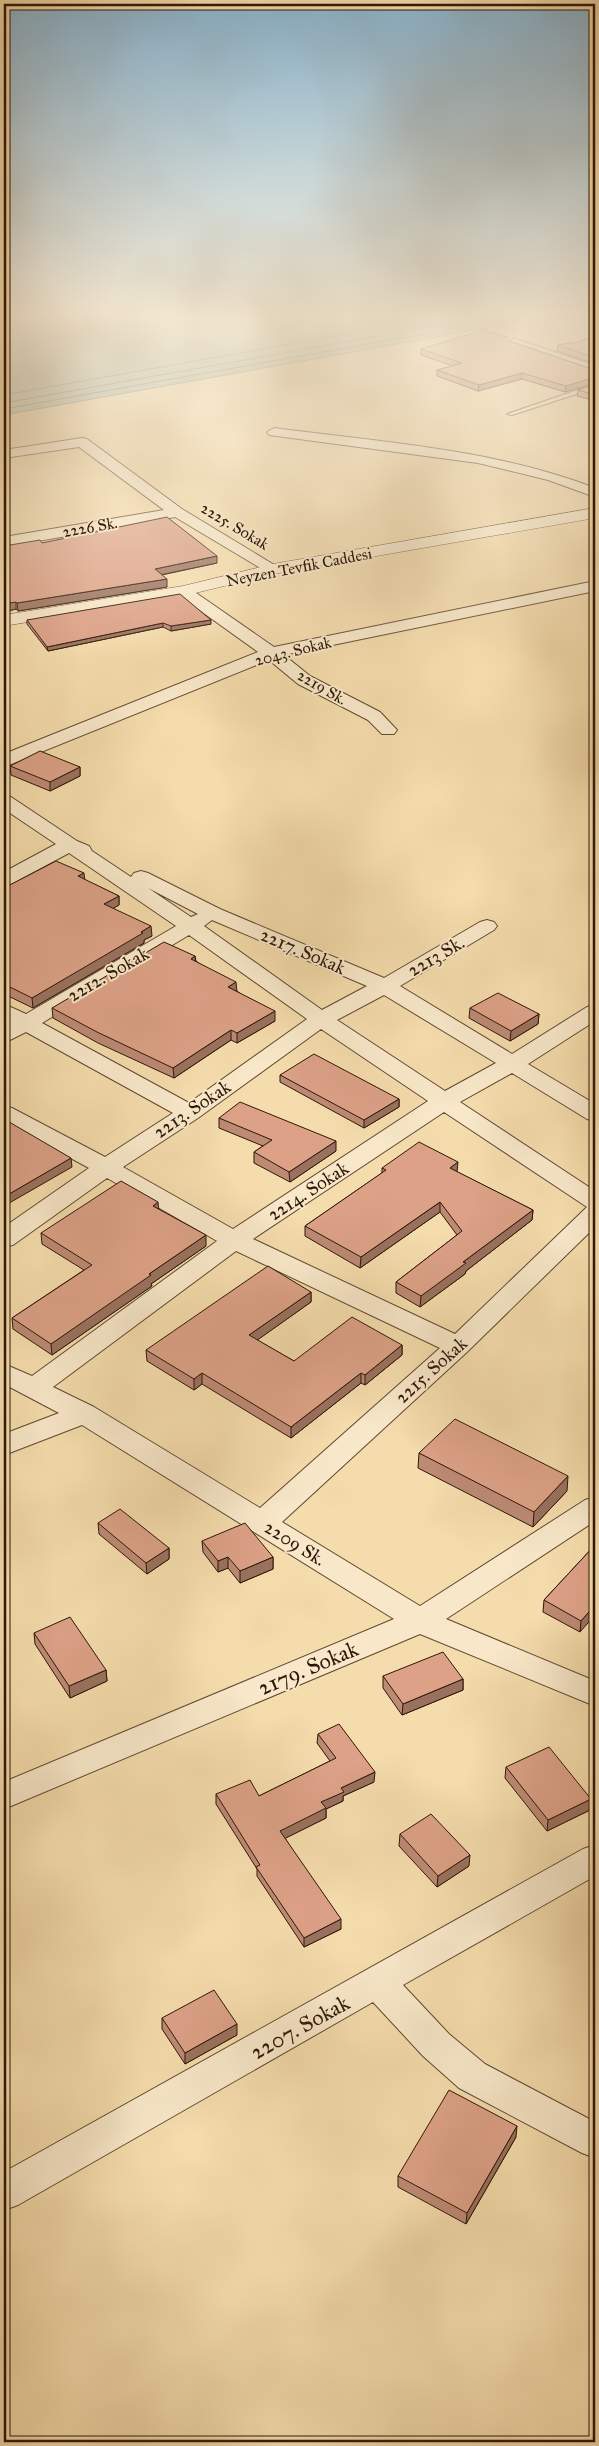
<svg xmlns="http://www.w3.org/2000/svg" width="599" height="2446" viewBox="0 0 599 2446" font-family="'IM FELL Great Primer',serif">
<rect width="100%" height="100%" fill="#f5dcac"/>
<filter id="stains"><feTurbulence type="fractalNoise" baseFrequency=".004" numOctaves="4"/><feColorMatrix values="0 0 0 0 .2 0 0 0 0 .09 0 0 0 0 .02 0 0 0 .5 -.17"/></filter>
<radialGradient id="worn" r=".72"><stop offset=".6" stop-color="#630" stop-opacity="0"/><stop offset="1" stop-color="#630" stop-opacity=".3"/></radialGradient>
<path fill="#9dbab0" stroke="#71796c" d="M4,318H541L4,415Z"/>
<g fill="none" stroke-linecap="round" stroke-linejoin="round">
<path stroke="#66685c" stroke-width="1" d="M4,395L437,318
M4,403L479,318
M4,409L514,318"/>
<g stroke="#604830" stroke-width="2">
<path id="service" d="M595,384V388L512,415L507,414Z"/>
</g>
<g stroke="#604830" stroke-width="2">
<path id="minor" d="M514,338L595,366V374L509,345L508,342Z
M274,428C382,442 493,449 595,488V497L548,480L478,463L269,435L267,432Z
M82,438L87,439L182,509L281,569L273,574L267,572L175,517L4,547V537L164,510L79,447L4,458V450Z
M595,581V591L284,655L310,676L380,712L397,730L394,734H382L368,720L298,684L269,660L4,767V754L258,652L177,594L175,591L177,588H189L274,647Z
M4,795L11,797L77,841L89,846L92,851L131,877L134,873L141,871L148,873L220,909L384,978L480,922L487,920L494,922L497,926L494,930L400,986L512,1054L587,1007L595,1005V1021L528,1064L595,1104V1121L587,1119L512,1073L460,1102L595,1191V1227L467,1352L282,1522L420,1606L585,1500L595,1497V1521L446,1619L595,1681V1706L420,1634L4,1809V1782L394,1619L82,1425L4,1455V1434L59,1413L4,1384V1364L32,1376L217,1241L107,1178L13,1245L4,1247V1227L89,1168L4,1122V1106L12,1108L105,1157L173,1113L26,1032L4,1043V1027L10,1023L4,1020V1004L26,1014L176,926L69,853L11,884L4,886V872L56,844L4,809ZM148,888L198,914L191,917ZM212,920L367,986L322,1010L204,926ZM189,935L307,1019L189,1103L42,1023ZM384,995L496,1063L445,1091L337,1020ZM321,1029L428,1101L233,1229L123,1167L198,1118ZM444,1112L587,1207L455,1334L253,1239ZM236,1251L440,1348L260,1508L94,1407L53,1387Z
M595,1845V1876L403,1985L449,2034L485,2064L595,2122V2158L582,2153L459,2088L423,2056L373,2002L18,2205L4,2210V2172L583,1849Z"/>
</g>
<g stroke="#604830" stroke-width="1">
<path id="tertiary" d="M595,508V518L273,574L183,596L4,626V615L183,586L273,564Z"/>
</g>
<use href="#service" fill="#f8e8c9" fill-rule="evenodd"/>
<use href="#minor" fill="#f8e8c9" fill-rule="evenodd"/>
<use href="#tertiary" fill="#f8e8c9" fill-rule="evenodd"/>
</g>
<path fill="#bd8a74" stroke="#2e1707" d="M595,336V364L557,351L558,345L578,342Z
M509,341L595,370L565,392L522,379L478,391L437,376V370L453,366L421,355V349Z
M595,384V401L577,396L578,390Z
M42,543L217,563L162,575L167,587L18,611L16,609L4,612Z
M27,620L211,624L171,631L163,627L48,651L27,624Z
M10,766L80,767V776L50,791L11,775Z
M85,880L119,896V905L113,908L152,936L144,940V943L33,1008L4,994V888Z
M195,956L196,961L237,991L275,1021L237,1043L231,1040L174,1078L98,1043L53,1018L52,1008Z
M470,1008L539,1014L538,1024L510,1041L469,1018Z
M280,1075L399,1099V1107L364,1128L280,1082Z
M219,1118L336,1151L290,1182L254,1163V1152L263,1146L219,1128Z
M382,1168L457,1172L533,1210L532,1220L466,1271L465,1274L420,1307L396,1293V1282L457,1235L440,1212L360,1268L305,1236V1226L382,1173Z
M159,1209L206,1246L151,1284L152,1286L52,1355L13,1329L12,1318L84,1270L42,1244L41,1233Z
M311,1292V1302L257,1340L294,1361L402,1345V1355L365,1385L361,1383L291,1438L202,1384L194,1390L147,1361L146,1350Z
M419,1453L567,1491L533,1527L418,1468Z
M98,1523L169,1548V1559L147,1574L99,1534Z
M202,1541L273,1557V1569L240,1583L228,1568L218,1572L203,1552Z
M595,1545L580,1632L543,1612L544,1600Z
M34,1633L106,1670L107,1681L70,1698L35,1644Z
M383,1676L463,1679V1690L402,1715L383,1688Z
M318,1734L374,1782L343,1796V1801L326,1809V1818L285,1838L341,1929L304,1947L257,1876V1869L216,1804V1794L259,1796L330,1761L317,1743Z
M506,1767L591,1799L590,1810L547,1831L505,1778Z
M400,1834L469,1866L437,1887L399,1846Z
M162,2018L237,2035L185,2064L162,2029Z
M516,2137L466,2224L398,2187V2176Z"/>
<path fill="#9a715e" stroke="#2e1707" d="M522,373V379L478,391L479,385Z
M595,377V383L565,392L566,386Z
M217,556V563L155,576V569Z
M167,579V587L18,611L17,603Z
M16,602V609L4,612V604Z
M211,620V624L171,631V626Z
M163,623V627L48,651L47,647Z
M80,767V776L50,791V782Z
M84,873L85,882L78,876Z
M119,896V905L104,914V904Z
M151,926L152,936L144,940V943L33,1008L32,998Z
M195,956L196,966L191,959Z
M236,982L237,992L228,987Z
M275,1011V1021L237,1043V1033Z
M539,1014L538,1024L510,1041L511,1031Z
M231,1030V1040L174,1078L173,1068Z
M399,1099V1107L364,1128V1120Z
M336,1141V1151L290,1182L289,1172Z
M71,1158L72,1167L4,1206V1197Z
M458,1162L457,1172L450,1168Z
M158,1202L159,1213L153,1206Z
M440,1202V1212L360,1268L361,1257Z
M533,1210L532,1220L466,1271L465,1274L420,1307L421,1296L463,1262Z
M206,1235V1246L151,1284L152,1286L52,1355L51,1344L149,1274Z
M311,1292V1302L249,1346V1335Z
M402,1345V1355L365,1385V1375Z
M202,1373V1384L194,1390V1379Z
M361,1373V1383L291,1438V1427Z
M568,1476L567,1491L533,1527L534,1512Z
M169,1548V1559L147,1574L146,1563Z
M228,1557V1568L218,1572V1561Z
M273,1557V1569L240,1583V1571Z
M595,1605V1615L580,1632L581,1621Z
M106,1670L107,1681L70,1698L69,1686Z
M463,1679V1690L402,1715L403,1704Z
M375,1772L374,1782L343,1796V1801L326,1809V1818L280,1841V1831L341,1788Z
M591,1799L590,1810L547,1831L548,1820Z
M470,1855L469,1866L437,1887L438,1876Z
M341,1919V1929L304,1947V1938Z
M237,2024V2035L185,2064V2053Z
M517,2126L516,2137L466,2224L467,2213Z"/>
<path fill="#dca187" stroke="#2e1707" d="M483,330L507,337L509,341L595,370V377L566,386L522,373L479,385L437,370L462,363L421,349Z
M595,336V358L558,345L578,342Z
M595,384V395L578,390Z
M167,517L217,556L155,569L167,579L17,603L16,602L4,604V546L40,540L42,543Z
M180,594L211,620L171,626L163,623L47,647L27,620Z
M40,751L80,767L50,782L10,766Z
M56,861L84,873L78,876L119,896L104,904L151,926L141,932L143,933L32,998L4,984V888Z
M164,942L195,956L191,959L236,982L228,987L275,1011L237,1033L231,1030L173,1068L97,1032L52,1008Z
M498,993L539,1014L511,1031L470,1008Z
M314,1054L399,1099L364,1120L280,1075Z
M240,1102L336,1141L289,1172L254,1152L272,1140L219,1118Z
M4,1119L71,1158L4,1197Z
M419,1142L458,1162L450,1168L533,1210L463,1262L466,1263L421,1296L396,1282L462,1231L440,1202L361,1257L305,1226L386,1170L382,1168Z
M121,1181L158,1202L153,1206L206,1235L149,1274L151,1275L51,1344L12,1318L92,1265L41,1233Z
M268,1266L311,1292L249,1335L294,1361L352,1317L402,1345L365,1375L361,1373L291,1427L202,1373L194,1379L146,1350Z
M455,1419L568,1476L534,1512L419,1453Z
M120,1509L169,1548L146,1563L98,1523Z
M245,1523L273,1557L240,1571L228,1557L218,1561L202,1541Z
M595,1545V1605L581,1621L544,1600Z
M70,1617L106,1670L69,1686L34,1633Z
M443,1652L463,1679L403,1704L383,1676Z
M339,1724L375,1772L341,1788L344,1792L321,1802L326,1808L280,1831L341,1919L304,1938L256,1867L260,1865L216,1794L250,1780L259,1796L336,1758L318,1734Z
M549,1747L591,1799L548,1820L506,1767Z
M431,1814L470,1855L438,1876L400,1834Z
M214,1990L237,2024L185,2053L162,2018Z
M449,2090L517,2126L467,2213L398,2176Z"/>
<linearGradient id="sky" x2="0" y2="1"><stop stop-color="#8ab6d2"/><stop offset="0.48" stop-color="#faefda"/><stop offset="1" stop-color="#faefda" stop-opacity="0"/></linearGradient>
<rect width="599" height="660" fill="url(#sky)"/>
<g text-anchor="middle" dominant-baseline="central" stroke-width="4" stroke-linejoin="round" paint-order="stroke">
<g font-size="16" fill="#2e1707" stroke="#f8e8c9">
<text transform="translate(235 526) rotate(31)">2225. Sokak</text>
<text transform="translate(90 527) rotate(-10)">2226 Sk.</text>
<text transform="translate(299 567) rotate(-11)">Neyzen Tevfik Caddesi</text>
<text transform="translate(293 651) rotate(-14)">2043. Sokak</text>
<text transform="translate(322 687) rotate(30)">2219 Sk.</text>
</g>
<g font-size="19" fill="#2e1707" stroke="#f8e8c9">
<text transform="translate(303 951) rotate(23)">2217. Sokak</text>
<text transform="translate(436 956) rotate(-30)">2213 Sk.</text>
<text transform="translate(108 974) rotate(-30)">2212. Sokak</text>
<text transform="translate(192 1109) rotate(-34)">2213. Sokak</text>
<text transform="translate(308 1191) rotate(-33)">2214. Sokak</text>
<text transform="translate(431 1370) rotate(-42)">2215. Sokak</text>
<text transform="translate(295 1543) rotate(32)">2209 Sk.</text>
</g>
<g font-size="22" fill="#2e1707" stroke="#f8e8c9">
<text transform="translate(308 1668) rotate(-23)">2179. Sokak</text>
<text transform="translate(300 2027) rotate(-29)">2207. Sokak</text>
</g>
</g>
<rect width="599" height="2446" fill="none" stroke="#f5dcac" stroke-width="20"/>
<rect x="5" y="5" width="589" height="2436" fill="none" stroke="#2e1707" stroke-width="2.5"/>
<rect x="10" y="10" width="579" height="2426" fill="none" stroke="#2e1707"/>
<rect width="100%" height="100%" filter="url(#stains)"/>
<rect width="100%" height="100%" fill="url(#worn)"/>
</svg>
